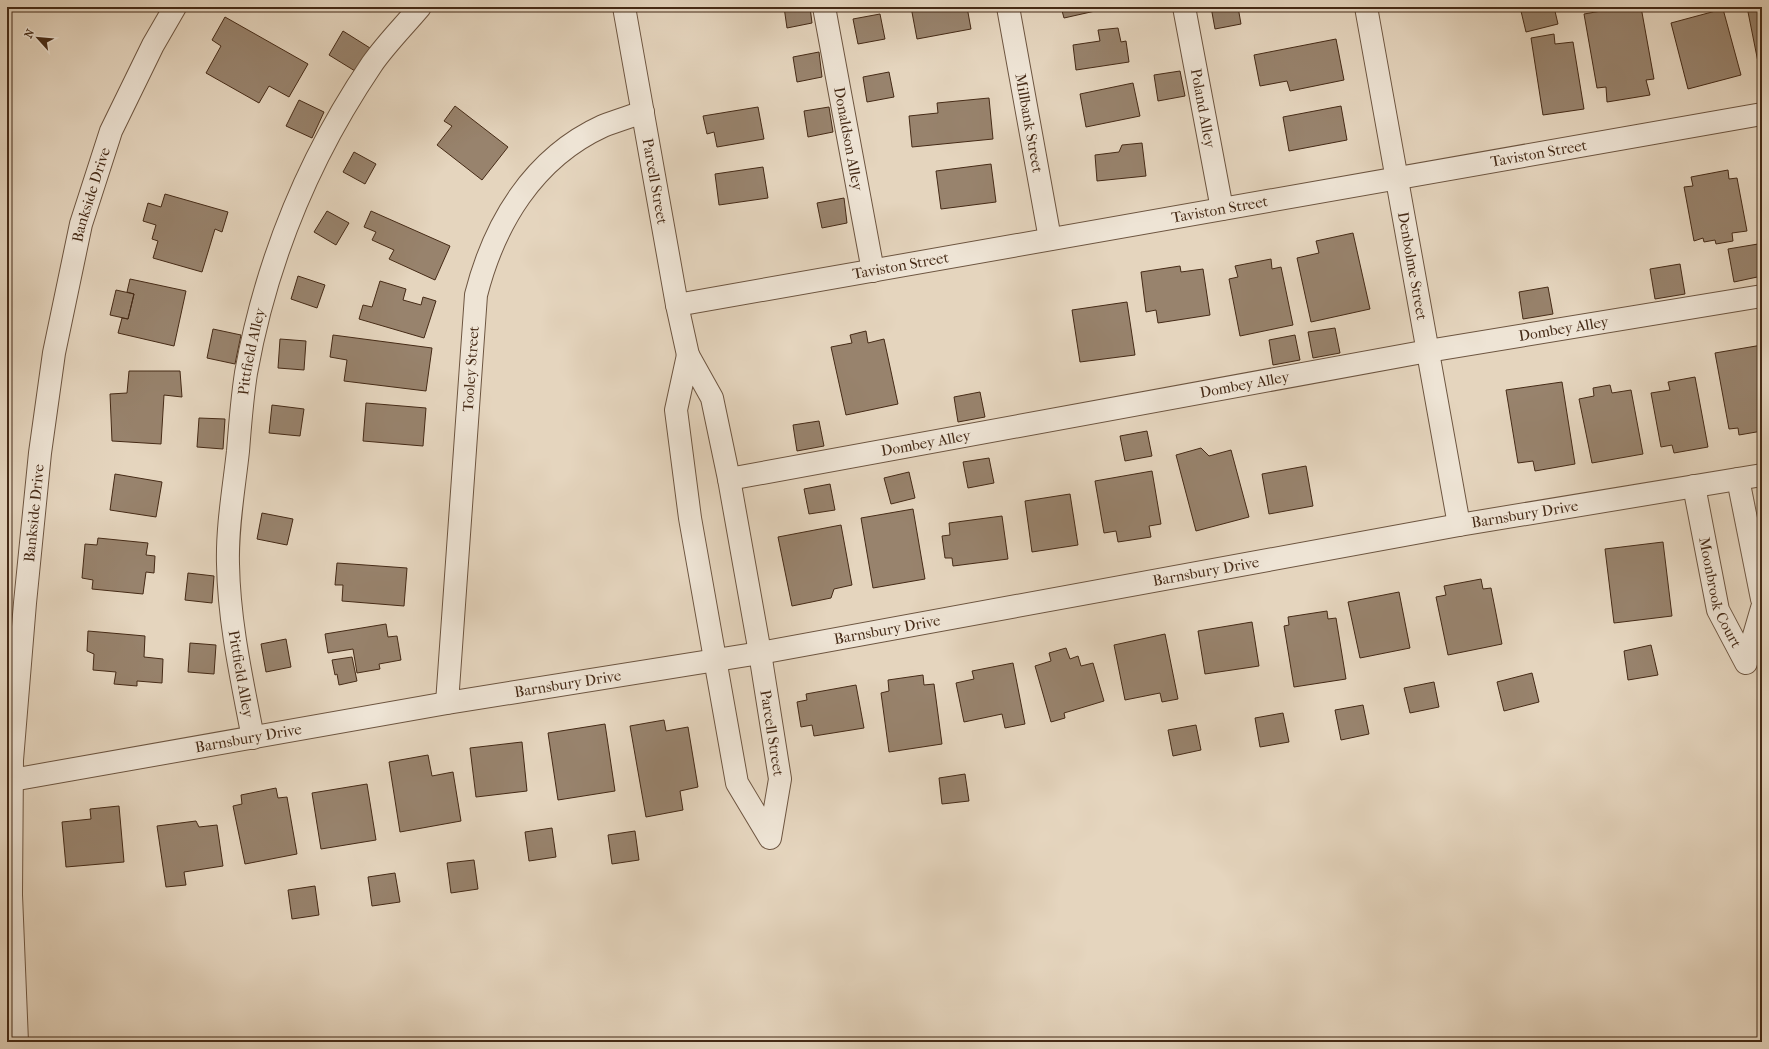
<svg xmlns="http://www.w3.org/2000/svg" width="1769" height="1049" viewBox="0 0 1769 1049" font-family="'IM FELL French Canon',serif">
<rect width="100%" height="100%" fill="#e5d5be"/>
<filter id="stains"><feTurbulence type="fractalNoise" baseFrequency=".005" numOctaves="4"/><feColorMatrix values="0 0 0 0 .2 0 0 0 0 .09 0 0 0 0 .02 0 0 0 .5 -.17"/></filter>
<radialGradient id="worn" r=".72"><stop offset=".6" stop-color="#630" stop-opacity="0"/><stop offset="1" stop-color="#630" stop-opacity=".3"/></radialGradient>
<path fill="#98836d" stroke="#452a16" d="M784,7H810L812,23L787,28Z
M911,7H967L971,29L917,39Z
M1061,7H1113L1064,18Z
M1211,7H1238L1241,24L1215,29Z
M1520,7H1554L1558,24L1526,32Z
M1624,7H1641L1654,79L1646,80L1650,95L1607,102L1606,87L1597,88L1584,14Z
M1747,7H1762V66L1759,67Z
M1723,9L1741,75L1688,89L1671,23Z
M880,14L885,39L858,44L853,19Z
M225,17L308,64L289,97L269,86L259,103L206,73L221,46L212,40Z
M1118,28L1121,42L1126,41L1129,62L1076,70L1073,45L1100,41L1098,30Z
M343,31L370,48L355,71L329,55Z
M1554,34L1555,44L1573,42L1584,109L1543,115L1531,38Z
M1336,39L1344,80L1290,91L1287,81L1260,86L1254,55Z
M819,52L822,77L797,82L793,57Z
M1180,71L1185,96L1158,101L1154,75Z
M889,72L894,97L867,102L863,77Z
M1133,83L1140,116L1086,127L1080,94Z
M989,98L993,139L912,147L909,116L938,113L937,103Z
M299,100L324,112L312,138L286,126Z
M455,106L508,147L482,180L437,145L452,126L444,121Z
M1341,106L1347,140L1289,151L1283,117Z
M758,107L764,139L717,147L714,132L707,134L703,116Z
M829,107L833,132L808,137L804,111Z
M1142,143L1146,176L1097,181L1095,155L1119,152L1122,145Z
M354,152L376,164L365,184L343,172Z
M991,164L996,202L941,209L936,171Z
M763,167L768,198L719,205L715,174Z
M1762,168V193L1759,174L1761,173L1760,169Z
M1728,170L1729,179L1737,178L1747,231L1732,233L1733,241L1716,244L1715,240L1704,242L1703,238L1694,241L1684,187L1693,186L1691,177Z
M165,194L228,212L222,232L215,229L202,272L153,258L158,241L152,239L156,225L143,221L148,203L161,207Z
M844,198L847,223L822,228L817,203Z
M327,211L349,223L336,245L314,232Z
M371,211L450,246L435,280L389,259L394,250L372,240L376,232L364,227Z
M1353,233L1370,309L1311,322L1297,258L1319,253L1316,241Z
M1758,244L1762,265V276L1734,282L1728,249Z
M1271,259L1272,269L1281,267L1293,325L1240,336L1229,279L1238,277L1235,266Z
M1680,264L1685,294L1655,299L1650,269Z
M1180,266L1181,272L1203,269L1210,315L1158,323L1156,310L1146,312L1141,272Z
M298,276L325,285L317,308L291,299Z
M130,279L186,291L174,346L118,333L122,318L128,319L134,294L127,292Z
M380,281L406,289L403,300L421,305L423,297L436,301L424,338L359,319L363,305L372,307Z
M1548,287L1553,314L1523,319L1519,292Z
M116,290L134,294L128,319L110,315Z
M1127,302L1135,355L1080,362L1072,310Z
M1335,328L1340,353L1313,358L1308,332Z
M213,329L241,335L235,364L207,358Z
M866,331L868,343L884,339L898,404L846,415L831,347L852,343L850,335Z
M333,335L432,348L426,391L344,381L347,360L330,357Z
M1295,335L1300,360L1273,365L1269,340Z
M280,339L306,341L304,370L278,368Z
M1762,345V431L1739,435L1738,428L1729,429L1715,353Z
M129,371H180L182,397L164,395L161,444L112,441L110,394L127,393Z
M1695,377L1708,447L1674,453L1672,445L1661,447L1651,393L1670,390L1668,382Z
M1562,382L1575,464L1535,471L1533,461L1518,463L1506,390Z
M1610,385L1612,393L1631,390L1643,454L1592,463L1579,399L1594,396L1593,388Z
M980,392L985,417L958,422L954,397Z
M366,403L426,408L423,446L363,441Z
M272,405L304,409L300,436L269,433Z
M199,418L225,419L223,449L197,447Z
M819,421L824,446L797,451L793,425Z
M1147,431L1152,456L1125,461L1120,436Z
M1201,448L1209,456L1231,450L1249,517L1196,531L1176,455Z
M989,458L994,483L968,488L963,462Z
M1306,466L1313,506L1269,514L1262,474Z
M1152,471L1161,524L1149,526L1151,537L1118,542L1116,531L1104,533L1095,481Z
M909,472L915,498L891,504L884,478Z
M115,474L162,482L156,517L110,510Z
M830,484L835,510L809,514L804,489Z
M1070,494L1078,545L1032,552L1025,501Z
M913,509L925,579L873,588L861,518Z
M262,513L293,519L287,545L257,539Z
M1002,516L1008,559L953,566L952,558H945L942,536L950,535L949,523Z
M841,525L852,585L834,589L831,598L792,606L778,537Z
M98,538L148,543L146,555L155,556L154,573L146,572L143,594L92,589L93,580L82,578L85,544L97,545Z
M1663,542L1672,616L1614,623L1605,549Z
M337,563L407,568L404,606L342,601L343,585H335Z
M188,573L214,576L212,603L185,600Z
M1481,579L1483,589L1491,588L1502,644L1448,655L1436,597L1446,595L1444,586Z
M1399,592L1410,648L1360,658L1348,602Z
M1327,611L1328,619L1336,618L1346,679L1294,687L1284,626L1289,625L1288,617Z
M1252,622L1259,666L1205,674L1198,631Z
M386,624L388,637L397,636L401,660L379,664L380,669L357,673L353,649L328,653L325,634Z
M88,631L145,636L144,657L163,659L162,683L137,681V686L114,684L116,672L93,670L94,654L87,651Z
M1165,634L1178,699L1162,702L1160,693L1125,700L1114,645Z
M286,639L291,667L266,672L261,644Z
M190,643L216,645L214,674L188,672Z
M1651,645L1658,675L1628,680L1624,651Z
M1066,648L1070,659L1078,656L1081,666L1093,663L1104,701L1064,713L1065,718L1051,722L1035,666L1051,661L1049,653Z
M352,657L357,681L339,685L337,674L335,675L332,660Z
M1013,663L1025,724L1005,728L1002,714L964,722L956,683L974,679L972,671Z
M1532,673L1539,702L1504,711L1497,682Z
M923,675L924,685L934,684L942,744L889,752L881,693L889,691L888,680Z
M1434,682L1439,707L1410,713L1404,688Z
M856,685L864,728L814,736L812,725L801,727L797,702L807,700L806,694Z
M1363,705L1369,734L1341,740L1335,710Z
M1283,713L1289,742L1260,747L1255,718Z
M664,720L666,731L688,727L698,787L680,791L683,810L646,817L630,726Z
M605,724L615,791L558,800L548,733Z
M1196,725L1201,750L1173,756L1168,730Z
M522,742L527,791L476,797L470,748Z
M428,755L432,776L453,772L461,821L400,832L389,762Z
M965,774L969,801L942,804L939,778Z
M367,784L376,840L321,849L312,793Z
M276,788L278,798L287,797L297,854L245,864L233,806L242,804L241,795Z
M119,806L124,862L66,867L62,822L91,819L90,809Z
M196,821L199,827L217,825L223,866L184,872L186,885L166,887L157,826Z
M552,828L556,857L529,861L525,832Z
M635,831L639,860L612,864L608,835Z
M474,860L478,889L451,893L447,863Z
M395,873L400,902L372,906L368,877Z
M315,886L319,915L292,919L288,890Z"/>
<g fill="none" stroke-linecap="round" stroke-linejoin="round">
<g stroke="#6d5540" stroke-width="24">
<g id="minor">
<path id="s1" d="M624,7L677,305L688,355"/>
<path id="s2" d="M824,7L873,271"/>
<path id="s3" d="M1008,7L1050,239"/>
<path id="s4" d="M1184,7L1222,209"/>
<path id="s5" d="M1366,7L1459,525"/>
<path id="s6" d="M677,305L1762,114"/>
<path d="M688,355L712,398L729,479L760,653L780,779L770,838L737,783L690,518L676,410Z"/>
<path id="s7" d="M729,479L1428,351L1762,296"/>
<path d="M1738,479L1762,599"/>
<path id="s8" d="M1694,486L1718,610L1746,663L1762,608"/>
<path id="s9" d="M447,703L476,295C494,224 533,158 603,126C616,121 629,117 643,112"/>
<path id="s10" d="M253,738C242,680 229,623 228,564C227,526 234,488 238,451C240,425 242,399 246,373C266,262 309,157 372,64C386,44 404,26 420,7"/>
<path id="s11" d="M12,780L447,703L760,653L1459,525L1762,475"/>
<path id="s12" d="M17,1042L11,895L12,760L25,603L40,453L54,353L81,224L111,131L153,45L175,7"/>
</g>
</g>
<use href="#minor" stroke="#eee4d5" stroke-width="22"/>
</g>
<g text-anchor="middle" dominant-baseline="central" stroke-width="4" stroke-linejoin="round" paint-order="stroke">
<g font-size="15" fill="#452a16" stroke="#eee4d5">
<text stroke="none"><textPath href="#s4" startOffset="103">Poland Alley</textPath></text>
<text stroke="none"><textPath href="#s3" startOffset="118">Millbank Street</textPath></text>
<text stroke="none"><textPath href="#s2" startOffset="134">Donaldson Alley</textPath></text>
<text stroke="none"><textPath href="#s6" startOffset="875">Taviston Street</textPath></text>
<text stroke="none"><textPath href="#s1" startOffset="177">Parcell Street</textPath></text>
<text stroke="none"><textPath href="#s12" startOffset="854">Bankside Drive</textPath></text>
<text stroke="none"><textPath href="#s6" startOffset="551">Taviston Street</textPath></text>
<text stroke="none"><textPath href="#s6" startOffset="227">Taviston Street</textPath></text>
<text stroke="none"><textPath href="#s5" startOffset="263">Denbolme Street</textPath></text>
<text stroke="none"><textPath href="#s7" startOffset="848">Dombey Alley</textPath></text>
<text stroke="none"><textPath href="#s10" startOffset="390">Pittfield Alley</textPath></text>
<text stroke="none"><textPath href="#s9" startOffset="335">Tooley Street</textPath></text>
<text stroke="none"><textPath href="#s7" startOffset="524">Dombey Alley</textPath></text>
<text stroke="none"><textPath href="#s7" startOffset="200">Dombey Alley</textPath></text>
<text stroke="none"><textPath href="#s12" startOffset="530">Bankside Drive</textPath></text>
<text stroke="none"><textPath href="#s11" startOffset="1536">Barnsbury Drive</textPath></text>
<text stroke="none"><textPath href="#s11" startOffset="1212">Barnsbury Drive</textPath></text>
<text stroke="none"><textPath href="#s8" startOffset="110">Moonbrook Court</textPath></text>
<text stroke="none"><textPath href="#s11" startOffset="888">Barnsbury Drive</textPath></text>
<text transform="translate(241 674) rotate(80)">Pittfield Alley</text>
<text stroke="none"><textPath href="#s11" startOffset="564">Barnsbury Drive</textPath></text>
<text transform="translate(772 733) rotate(81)">Parcell Street</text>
<text stroke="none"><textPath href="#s11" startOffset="240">Barnsbury Drive</textPath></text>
</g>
</g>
<rect width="1769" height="1049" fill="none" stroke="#e5d5be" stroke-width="24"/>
<rect x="8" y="8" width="1753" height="1033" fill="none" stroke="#452a16" stroke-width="2"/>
<rect x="12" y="12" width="1745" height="1025" fill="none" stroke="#452a16"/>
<g transform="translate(38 38) rotate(297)" stroke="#eee4d5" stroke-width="3" paint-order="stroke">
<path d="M0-3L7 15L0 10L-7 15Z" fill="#452a16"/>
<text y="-6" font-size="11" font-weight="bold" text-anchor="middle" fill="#452a16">N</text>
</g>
<rect width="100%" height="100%" filter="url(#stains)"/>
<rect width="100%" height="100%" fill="url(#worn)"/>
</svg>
